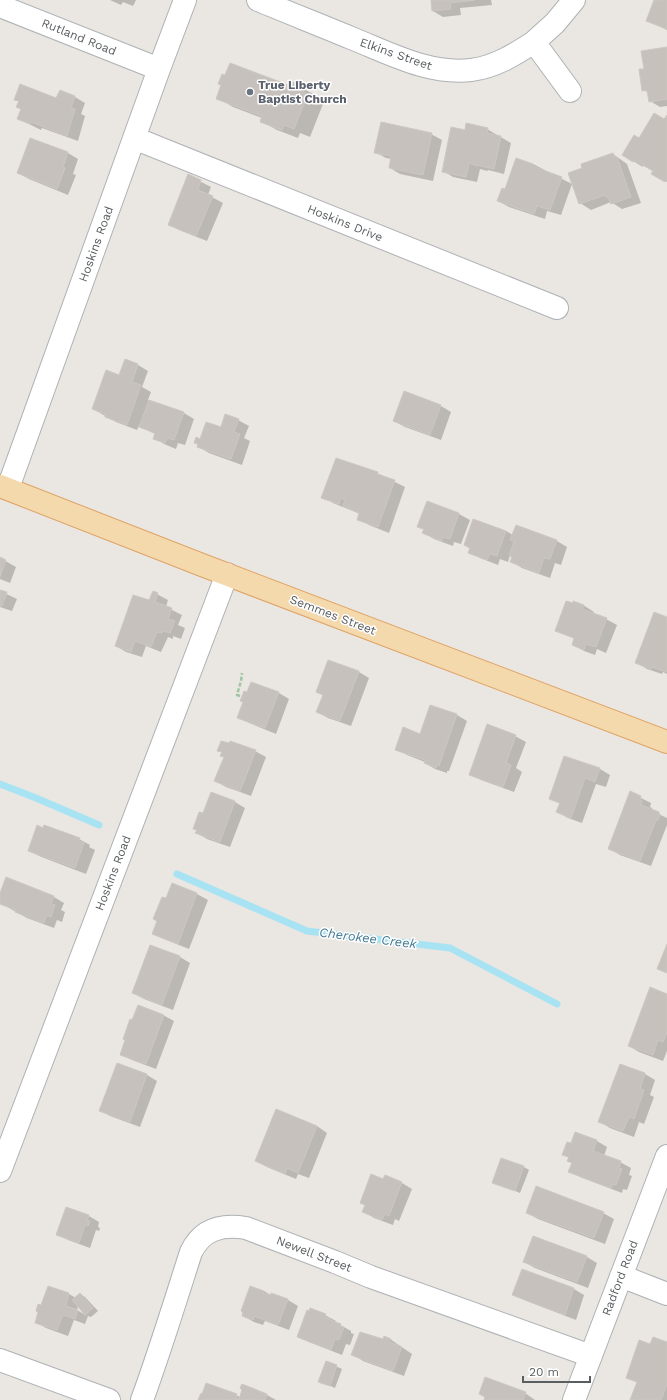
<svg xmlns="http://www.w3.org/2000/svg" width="667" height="1400" viewBox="0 0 667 1400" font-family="'Work Sans',sans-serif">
<rect width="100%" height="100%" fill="#eae6e1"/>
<path fill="#0003" fill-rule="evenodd" d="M110,0H136L133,6L123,2L121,5Z
M432,0H491L492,5L460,8L461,15L443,17L433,11Z
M655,0H667V30L648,21Z
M667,48V106L660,107L650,101L649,93L643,90L645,70Z
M293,83L315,95L314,99L323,104L310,137L300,133L298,138L277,130L261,121L262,118L233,107L218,98L292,87Z
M75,97L85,103L81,114L85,116L78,141L42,128L41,130L19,119L22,109L20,102L16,99L57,100Z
M667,117V182L652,173L654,170L644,165L643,167L623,155L640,139L665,120Z
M487,129L511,143L504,174L488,170L487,171L480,169L477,182L453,177L443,171L466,132Z
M431,134L442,140L433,181L400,174L390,168L392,159L386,158L375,152Z
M30,139L68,153L78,159L73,174L76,175L68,195L29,179L18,173Z
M613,154L627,164L641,203L622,209L611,202L591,210L580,203Z
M517,159L533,164L572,184L561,215L547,211L545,219L509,207L498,201L505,191Z
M188,175L211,187L208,195L223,203L207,241L179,230L169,224Z
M126,360L138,365L148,371L142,387L151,392L148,400L184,413L194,419L185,445L178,443L176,449L164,444L154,438L155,434L139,426L137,430L116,422L93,409L120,377Z
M405,392L441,406L451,412L441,440L405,427L394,421Z
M238,420L249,426L244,438L250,441L242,465L209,453L199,447V445L195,442Z
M377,473L405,487L389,533L369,525L359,519L360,514L333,503L323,497Z
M428,503L459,514L470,520L461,544L454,542L453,546L434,539L424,533L425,530L419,527Z
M474,520L506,531L513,535L516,526L557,541L567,547L561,565L555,563L550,578L522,568L512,562L513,557L510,555L508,562L500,559L498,565L480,558L469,552L471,548L465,545Z
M0,558L16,567L10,583L0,579Z
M0,591L17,599L12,611L0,607Z
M153,592L168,600L166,607L182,615L178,625L185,628L181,639L173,636V639L168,637L161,652L146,646L142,657L126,652L116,646L150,601Z
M583,605L594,612L593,614L606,619L617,625L606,653L597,649L595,655L584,651L573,645L575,639L556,630Z
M667,618V674L663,672L662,674L647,669L637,663Z
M328,661L359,672L369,678L351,726L328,718L317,712L323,695L317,692Z
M252,683L279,693L289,699L276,734L249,723L239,717Z
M431,706L457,715L467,721L449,771H447V773L435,769L425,763V762L407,755L396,749L421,735Z
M515,736L526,742L516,768L522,772L514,792L481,780L470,774Z
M218,750L255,751L266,757L251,796L226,787L215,781L225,758L222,753Z
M600,769L610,775L606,787L596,784L582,823L568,818L557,812L560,804L550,798Z
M631,793L651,803L650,807L652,808V811L667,818V825L651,866L620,855L610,849Z
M235,802L245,808L230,847L207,839L197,833L204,814Z
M79,839L90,845L89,847L95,850L86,874L39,856L29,850Z
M172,885L197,894L208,900L189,949L164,939L153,933Z
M0,896L54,897L64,903L61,910L65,912L62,922L57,920L54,928L27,918L0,903Z
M151,946L180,957L190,963L173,1010L144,999L133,993Z
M667,995V1051L663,1061L639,1052L629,1046Z
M163,1015L174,1021L156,1069L132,1060L121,1054Z
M117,1064L147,1075L157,1081L140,1127L110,1116L100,1110Z
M621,1065L645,1074L655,1080L650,1095L654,1097L644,1124L639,1122L634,1137L610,1128L600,1122Z
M317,1126L327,1133L309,1178L298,1174L296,1179L267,1167L256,1161Z
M576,1133L597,1141L607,1147L604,1156L620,1162L631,1168L629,1175L632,1176L627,1190L623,1189L622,1193L580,1177L570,1171L573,1163L569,1158L564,1155L572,1144Z
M524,1167L529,1170L520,1193L493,1182Z
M386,1176L402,1183L412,1189L399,1221L395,1219L393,1225L374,1218L363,1211Z
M66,1208L89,1216L99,1222L98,1227L100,1228L99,1231L96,1230L90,1248L68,1240L57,1234Z
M527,1213H603L614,1219L605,1244L538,1219Z
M534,1237L587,1257L597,1263L588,1288L535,1268L524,1262Z
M522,1270L574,1289L584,1295L576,1320L524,1300L513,1294Z
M250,1287L264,1291L272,1296V1295L288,1300L298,1306L289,1330L265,1321L263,1325L254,1322L243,1316Z
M69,1294L76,1298L80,1294L85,1297L98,1311L91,1317L88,1316L85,1324L74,1320L68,1336L46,1328L36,1322L42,1306ZM78,1305L87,1316L77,1310Z
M325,1315L336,1321L335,1322L351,1331V1333L354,1334L350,1345L346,1344L342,1355L309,1342L298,1336Z
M390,1339L412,1354L404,1376L363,1361L353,1354L383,1341Z
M667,1343V1400H632L638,1383L627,1377L651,1345Z
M327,1362L342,1369L335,1388L319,1381Z
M207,1384L240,1397L243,1389V1386L267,1395L276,1400H199L202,1396Z
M525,1393L535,1400H485L486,1397Z"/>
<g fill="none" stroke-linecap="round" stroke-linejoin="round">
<path stroke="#a8e3f4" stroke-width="7" d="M0,784L36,798L99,825
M177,874L307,931L450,948L557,1004"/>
</g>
<path fill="#c6c1bd" stroke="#cec7c0" d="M431,0H475L450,3L451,9L432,11Z
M654,0H667V29L646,21Z
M667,47V99L649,102L647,90L642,91L639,69H644L641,51Z
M230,63L291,86L293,82L300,85L298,90L308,94L294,129L284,125L282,130L260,122L262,116L216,99L221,85L218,84L222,74L225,75Z
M20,84L56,98L60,90L75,96L71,108L75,109L67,136L31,122L30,124L17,119L21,109L16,107L19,101L14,100Z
M654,113L664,119L667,115V179L665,182L651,174L653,171L634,160L633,162L622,155L634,135L639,138Z
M381,122L432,133L423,175L389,168L391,156L374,153Z
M466,123L488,128L487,133L501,136L494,169L477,165V166L469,163L466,177L442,172L451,127L465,130Z
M30,138L68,152L63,167L65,168L57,189L17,173Z
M613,153L615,157H617L631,197L611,204L608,197H606L605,195L579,204L568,173L582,168L581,164Z
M516,158L533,164L532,166L562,177L550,210L537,206L534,214L497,201L502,188L505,189Z
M188,174L201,180L198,190L213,196L196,236L168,225Z
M125,359L138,364L132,382L141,385L127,425L105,417V414L92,409L106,370L119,375Z
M404,391L441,405L430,435L393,421Z
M149,400L184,412L174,440L167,438L165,443L153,439L155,433L139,427Z
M225,414L239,419L234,432L240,434L231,459L197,447L198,444L194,443L196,437L200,439L206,422L221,427Z
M336,458L378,472L377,474L395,480L378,527L357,520L359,513L343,506L345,500L341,498L339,504L321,498Z
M427,501L459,513L450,539L443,537L442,541L422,533L424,529L417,527Z
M473,519L506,531L497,556L490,554L487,560L468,553L470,548L464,545Z
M516,525L557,540L550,559L544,558L539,573L510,562L512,557L509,556L514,541L510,540Z
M0,557L6,560L0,577Z
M0,590L7,592L2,606H0Z
M153,591L158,593L155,602L172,608L168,619L175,621L170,633L163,631L162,633L157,632L151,647L135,641L131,652L115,646L133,595L149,600Z
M566,601L573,603V601L584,605L582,609L607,618L596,647L586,644L584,650L572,645L574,638L555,631Z
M654,612L667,617V668L666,672L652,667L651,669L635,663Z
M328,660L359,671L340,721L316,712L323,695L316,692Z
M251,682L279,692L265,728L237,718L243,702L240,701L244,691L247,692Z
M430,705L457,714L439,766L437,765L436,768L424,763L425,760L395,750L403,727L420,734Z
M487,724L516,735L506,763L511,765L503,787L469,775Z
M221,741L229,743L230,741L256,750L240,791L214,781L224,757L220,756L222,752L217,751Z
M564,756L600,768L595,782L585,778L571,818L556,812L560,803L549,799Z
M630,791L641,796L640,800L642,801L641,805L659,812V814H660L658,820H656L640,861L608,849Z
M211,792L235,801L220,842L195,833L197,830L193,829L199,812L203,813Z
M37,825L43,828L44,825L80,838L79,841L84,843L75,868L28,851Z
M6,877L54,896L51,904L55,905L51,917L47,915L44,923L15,912L16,910L0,904V893Z
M172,883L197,893L178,944L152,934L157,921L153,919L162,897L166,898Z
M667,944V973L657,969Z
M150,945L180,956L162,1005L132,993Z
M650,987L667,994V1032L663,1042L658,1040L653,1055L628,1046Z
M138,1005L164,1015L146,1064L120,1055L125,1040L123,1039L130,1019L132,1020Z
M117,1063L147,1074L130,1122L99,1111Z
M620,1064L645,1073L640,1089L644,1090L634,1119L629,1117L623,1131L598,1122Z
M276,1109L317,1126L298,1173L287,1168L285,1174L255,1161Z
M575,1132L597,1140L593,1151L621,1161L619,1168L622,1169L616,1185L613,1184L611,1188L568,1172L572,1163L567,1161L569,1157L562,1155L567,1142L571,1143Z
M501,1158L524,1166L515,1191L492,1183Z
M371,1174L383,1179L385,1175L402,1182L389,1216L385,1214L382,1220L362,1212L365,1205L360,1203Z
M536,1186L604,1212L594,1238L526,1213Z
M66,1207L89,1215L87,1221H90L88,1226L85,1225L79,1243L56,1235Z
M533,1236L587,1256L577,1282L523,1262Z
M522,1269L574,1288L565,1315L512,1295Z
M48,1286L69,1293L66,1306L78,1310L75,1319L63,1315L57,1330L35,1323L38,1312L36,1311L38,1304L41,1305Z
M250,1286L264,1291L263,1293L271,1295V1293L288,1299L278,1325L254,1316L253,1320L242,1316L243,1312L241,1311Z
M80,1293L93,1308L85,1315L72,1300Z
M310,1308L326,1314L324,1317L330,1318V1320L341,1324L340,1326L344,1327L339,1340L335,1339L331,1350L297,1337L307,1310L309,1311Z
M360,1332L383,1339L384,1336L391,1339L389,1342L402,1347L393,1371L351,1355Z
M653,1337L667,1342V1384L661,1400H630L637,1382L626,1378L639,1340L650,1344Z
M326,1361L337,1365L330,1386L318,1382Z
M485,1377L526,1392L523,1400H484L485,1397L479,1394Z
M206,1383L237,1394L236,1398L239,1399L242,1390L240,1388L242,1384L267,1394L265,1400H198L201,1393L202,1394Z"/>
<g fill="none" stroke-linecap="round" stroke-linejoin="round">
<g stroke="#aeb2b5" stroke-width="24">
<path id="minor" d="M258,0C289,13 320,25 351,38C389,53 429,75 471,70C495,67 514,55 534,42
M0,6L159,69
M570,91L534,42L555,23L574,0
M134,138L557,308
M8,488L159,69L185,0
M0,1171L227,574
M621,1276L667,1294
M0,1360L109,1400
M142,1400C160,1351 175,1302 191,1252C202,1229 222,1224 246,1228L335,1262L371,1277L591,1356
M574,1400L667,1156"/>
</g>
<g stroke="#dfa365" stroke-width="24">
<path id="major" d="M0,486L202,565L667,742"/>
</g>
<path stroke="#9fc6a1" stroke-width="2.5" stroke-dasharray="4 2" stroke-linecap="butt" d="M240,696L237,695L241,681L242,673"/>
<use href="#minor" stroke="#fff" stroke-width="22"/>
<use href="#major" stroke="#f4d9ac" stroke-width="22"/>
</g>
<circle fill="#6b7280" stroke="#fff" stroke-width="1.5" cx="250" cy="92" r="4"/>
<g text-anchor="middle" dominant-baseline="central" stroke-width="3" stroke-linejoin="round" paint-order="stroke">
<g font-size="12" fill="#595e60" stroke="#fff">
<text transform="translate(79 37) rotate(22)">Rutland Road</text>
<text transform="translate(396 54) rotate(19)">Elkins Street</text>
<text transform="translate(345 223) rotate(22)">Hoskins Drive</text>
<text transform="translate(96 244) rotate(-70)">Hoskins Road</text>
<text transform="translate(333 615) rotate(21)">Semmes Street</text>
<text transform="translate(113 873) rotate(-69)">Hoskins Road</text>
<text transform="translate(314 1254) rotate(21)">Newell Street</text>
<text transform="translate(620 1278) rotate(-69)">Radford Road</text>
</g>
<g font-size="12" font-weight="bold" fill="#5b616d" stroke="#fff" text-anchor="start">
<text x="258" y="85">True Liberty<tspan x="258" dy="14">Baptist Church</tspan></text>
</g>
<g font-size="13" font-style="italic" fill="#437b93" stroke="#fff">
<text transform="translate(368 938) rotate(7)">Cherokee Creek</text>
</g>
</g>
<path d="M523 1376v6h67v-6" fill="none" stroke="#595e60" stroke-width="2"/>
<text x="529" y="1376" font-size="12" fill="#595e60" stroke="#ffffff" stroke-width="3" paint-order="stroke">20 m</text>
</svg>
